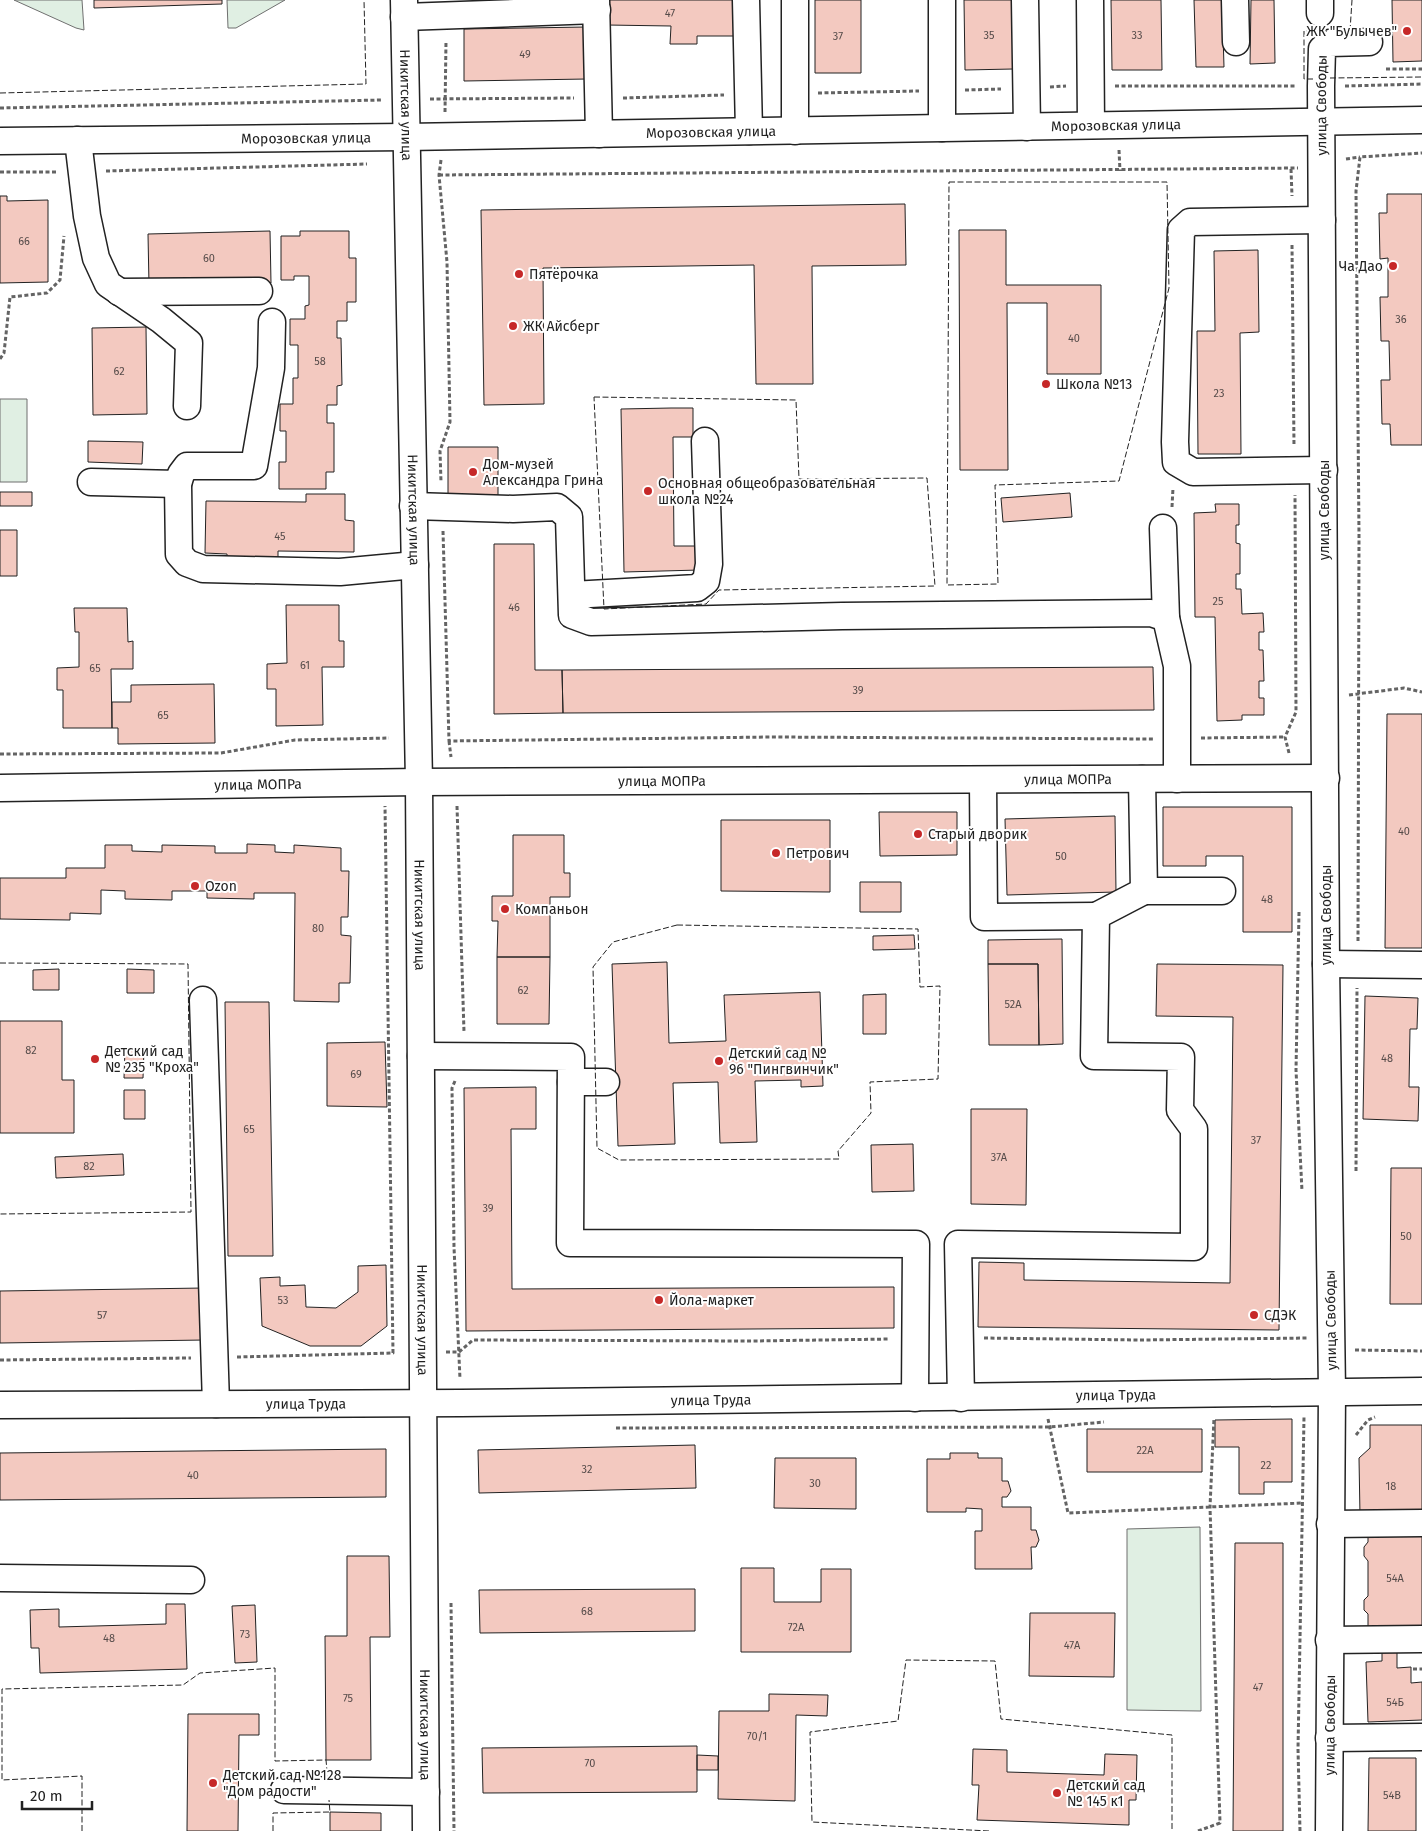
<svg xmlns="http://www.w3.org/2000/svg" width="1422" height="1831" viewBox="0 0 1422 1831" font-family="'Fira Sans',sans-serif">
<rect width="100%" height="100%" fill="#fff"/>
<path fill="#e0efe3" stroke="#6f6f6f" d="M14,0H82L84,30L76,28Z
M227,0H285L236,28H228Z
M0,399H27V482H0Z
M1200,1527L1201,1711L1127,1710V1529Z"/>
<path fill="#f3c9c0" stroke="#222" d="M94,0H222V4L94,8Z
M607,0H734V36H697V44H670L671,26L607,25Z
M815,0H861V73H815Z
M964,0H1012L1013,69L965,70Z
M1111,0H1161L1162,70H1112Z
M1194,0H1222L1224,67H1196Z
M1251,0H1274L1275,63L1250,64Z
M1392,0H1422V61L1393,62Z
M586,27L587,79L464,81V29Z
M1387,194H1422V445H1391L1390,424H1382L1381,380H1390L1389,341H1381L1380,297H1388V258L1380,259L1379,213H1387Z
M0,196H7V201L48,200V282L0,283Z
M905,204L906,265L812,266L813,384H756L754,265L543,268L544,404L484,405L481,210Z
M959,230H1006V285H1101V374H1047V303H1007L1008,470H960Z
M270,231L271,283L149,285L148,234Z
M300,231H349V258H356V302H347V321H337V338H341L342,385L337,386V405H327V423H334V472H326V489H279V462H286V431H280V404H293V378H298V345H290V319H305V306L309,305V276H294V280H281V236H300Z
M1258,250L1259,332L1240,333L1241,454H1198L1197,331H1215L1214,251Z
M146,327L147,414L93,415L92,328Z
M671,408H693V437H673L674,546H699L700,570L624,572L621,409Z
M88,441L143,442L142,464L88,462Z
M448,447H498V497H448Z
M0,492H32V506H0Z
M1070,493L1072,517L1003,522L1001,498Z
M306,494H345V520L354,521V552L278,551V559L227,558V554L205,553L206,501L306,502Z
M1215,504H1239V525H1236V543L1240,544V574H1236V589H1241L1242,614L1263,613L1264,632H1259V650H1263L1264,681H1259V698H1264V715H1242V720L1217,721L1215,617H1195L1194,513L1216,512Z
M0,530H17V576H0Z
M494,544H534L535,670H562L563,713L494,714Z
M286,605H339V641H344V667H322L323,725L276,726V689H267V664L287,663Z
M74,608H127L128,642L133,641V669H111L112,728H63V690H57V668L79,667V632H75Z
M1153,667L1154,710L563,713L562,670Z
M214,684L215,743L118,744V728H112V702H131V685Z
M1387,714H1422V948H1385Z
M1163,807H1292V932H1243V856H1206V866H1163Z
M879,812H957V855L880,856Z
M1115,816L1116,892L1007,895L1005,819Z
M721,820H830V892L721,891Z
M513,835H564V873H570V897H550V957H497L498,921H492V896H513Z
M247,844L275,845V852L294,853V845L341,848V871H349L348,917H341V935L351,936L350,983H339V1002L294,1001L295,893H254V899L207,898V891H172V900L125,899V891L101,890V914L70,913V920L0,919V878H66V868H105V845H132V851L162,852V845L215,846V853H247Z
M860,882H901V912H860Z
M914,935L915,949L873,950V936Z
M1062,939L1063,1044L1039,1045L1038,964H988V940Z
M497,957H550L549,1024H497Z
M667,962L669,1043L726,1041L724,995L820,992L823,1086L801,1087V1080L755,1081L757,1142L720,1143L718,1082L673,1083L675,1144L618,1146L612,964Z
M988,964H1038L1039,1045H989Z
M1157,964L1283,965L1279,1330L978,1327L979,1262L1024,1263V1280L1230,1283L1233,1017L1156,1016Z
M59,969V990H33V970Z
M127,969L154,970V993H127Z
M886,994V1034H863V995Z
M1365,996L1418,998L1417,1029H1410L1409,1087H1419L1418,1121L1363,1119Z
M225,1002H269L273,1256H228Z
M0,1021H62V1080H74V1133H0Z
M385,1042L387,1107L327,1106V1043Z
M125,1048L144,1049L143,1078H124Z
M536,1087V1129H511L512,1289L894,1287V1328L466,1331L464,1088Z
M124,1090H145V1119H124Z
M971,1109H1027L1026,1205L971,1204Z
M913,1144L914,1191L872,1192L871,1145Z
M123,1154L124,1175L56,1178L55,1157Z
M1391,1168H1422V1304H1390Z
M386,1265L387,1326L361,1346H310L262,1326L260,1278L280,1277V1286L305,1285L306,1307L336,1308L358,1292V1266Z
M204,1288L205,1340L0,1343V1291Z
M1292,1419V1482H1264V1494H1239V1447H1215V1420Z
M1370,1425H1422V1515L1360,1516L1359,1458L1370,1448Z
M1087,1429H1202V1472H1087Z
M695,1445L696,1488L479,1493L478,1450Z
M386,1449V1497L0,1500V1453Z
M950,1453H978V1458H1002V1481H1008L1011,1491L1007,1497H1002V1507H1031V1530H1036L1039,1540L1036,1547H1031L1032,1569H975V1531H982V1509L966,1508V1512H927V1459H950Z
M775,1458H856V1509L774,1508Z
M1368,1528H1422V1630H1368V1614L1364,1610V1600L1368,1596V1561L1364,1556V1547L1368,1542Z
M1235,1543H1283V1831H1233Z
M347,1556H389L390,1637H370L371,1760H326L325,1636H347Z
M741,1568H774V1602H821V1569H851V1652H741Z
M695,1589V1631L480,1633L479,1590Z
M166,1604H185L187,1669L40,1673L39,1648H31L30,1610L59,1609V1627L166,1624Z
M255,1605L257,1662L235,1663L232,1606Z
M1030,1613H1115L1114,1677L1029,1676Z
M1382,1649H1397V1668L1411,1667V1683L1422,1682V1720L1368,1722L1366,1662L1382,1661Z
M769,1694L828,1695L827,1716L796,1715L795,1801L718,1799L719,1711H769Z
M188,1714H259V1735H239L238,1831H187Z
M697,1746V1792L483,1793L482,1748Z
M973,1749L1007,1750V1772L1104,1775L1105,1754L1137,1755L1136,1800H1129V1825L977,1820L979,1785H972Z
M697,1755L718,1756V1770H697Z
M1369,1758H1416V1831H1368Z
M330,1812L381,1813V1831H330Z"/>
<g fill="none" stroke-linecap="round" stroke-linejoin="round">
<g stroke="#222" stroke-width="29">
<g id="minor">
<path id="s1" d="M404,0L419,782L426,1831"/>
<path d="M596,0L599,134"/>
<path d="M746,0L749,131"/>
<path d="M795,0V131"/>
<path d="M942,0V128"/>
<path d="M1025,0L1027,127"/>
<path d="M1090,0L1091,125"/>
<path d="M1235,0L1236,42"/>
<path d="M1320,0V13"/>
<path d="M404,17L597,10"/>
<path d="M78,140L87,216L96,258L108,284L161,320L189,343L187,406"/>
<path id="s2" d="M0,141L406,137L1422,120"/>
<path d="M1322,220L1190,222L1181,230L1175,442L1176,462L1193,472L1324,470"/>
<path d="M119,292L259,291"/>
<path d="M272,322L271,368L254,466H187L181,474L178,484L179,554L187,563L203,569L340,572L415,565"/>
<path d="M91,482L178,484"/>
<path d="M413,506L513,509L557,507L569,517L572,615L591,622L842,616L1151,613L1166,618L1177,666V779"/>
<path d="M1163,528L1166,618"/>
<path d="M572,595L697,588L706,581L709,564L705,441"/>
<path d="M983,780L984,917L1096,916"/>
<path id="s3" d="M0,788L419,782L1326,778"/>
<path d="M1144,891H1222"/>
<path d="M1326,964L1422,965"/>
<path d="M203,1000L216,1404"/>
<path d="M421,1056L571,1057L570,1243L916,1244L915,1398"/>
<path d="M571,1082H606"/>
<path d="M961,1398L958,1244L1194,1247V1129L1180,1110L1181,1057L1094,1056L1096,916L1144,891L1142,779"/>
<path id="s4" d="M0,1405L461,1403L1422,1391"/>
<path d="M1330,1524L1422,1523"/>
<path d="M0,1578L191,1580"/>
<path d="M1329,1640L1422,1639"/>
<path d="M1329,1738L1422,1737"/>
<path d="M284,1790L426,1792"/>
<path id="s5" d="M1329,1831L1332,1391L1326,964L1321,86L1322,49L1329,43L1369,42"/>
</g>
</g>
<path stroke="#646464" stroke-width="3" stroke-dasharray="4 2.5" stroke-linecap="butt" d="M1386,69H1422
M1115,86H1296
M1345,86L1422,84
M1050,87L1066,86
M965,90L1001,89
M818,93L919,91
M623,98L724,95
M430,99L574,98
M0,108L381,100
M445,112L446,41
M1119,150L1120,171
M1346,159L1360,157
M441,160L439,175L447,262L450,422L440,451L441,482
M1291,169L1292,196
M106,171L367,164
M0,172H57
M439,175L1298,168
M1292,245L1294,446
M0,359L4,353L10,297L47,293L60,280L64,236
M1172,507L1173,488
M443,531L449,741L773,737L1153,739
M1349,695L1404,688L1422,692
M1201,738L1285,737
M449,741L451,757
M1289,753L1285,737L1296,712L1295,495
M0,754L221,753L295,740L389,738
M457,806L464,1032
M1299,912L1296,1070L1302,1191
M1358,941L1359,536L1356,191L1360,157L1422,153
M455,1081L452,1088L454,1247L460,1379
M1356,1171L1357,988
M984,1338L1140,1340L1308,1338
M1355,1350L1422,1351
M446,1352H459L473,1340L752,1341L890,1339
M237,1357L393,1353L385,806
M0,1360L191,1358
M1048,1419L1068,1513L1303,1503
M616,1428L1050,1427L1104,1422
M1356,1435L1368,1420L1375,1417
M451,1603L454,1831
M1413,1669H1422
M1198,1831L1220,1823L1210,1507L1214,1418
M1300,1831L1298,1749L1304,1417"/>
<use href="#minor" stroke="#fff" stroke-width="26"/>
<path stroke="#222" stroke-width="1" stroke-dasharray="6 2.5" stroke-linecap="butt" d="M1350,31L1352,0
M1330,78L1422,77
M1313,79H1304V31H1327
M0,93L366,84L364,0
M949,182H1167L1169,288L1119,481L995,485L998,584L947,585Z
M594,397L796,400L799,479L927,478L935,586L719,590L706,604L604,609Z
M677,925L918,929L920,987L940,986L938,1079L870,1082L871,1113L838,1151L839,1159L619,1160L597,1148L593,967L613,942Z
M0,963L188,964L191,1212L0,1214
M82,1831V1776L2,1780V1689L183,1685L200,1673L275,1668V1761L326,1760L328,1782
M273,1831V1813L330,1812L329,1800
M989,1831L812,1822L810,1732L898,1721L906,1660L995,1661L1001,1719L1172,1735V1831"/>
</g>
<g fill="#c62828" stroke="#fff" stroke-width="2">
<circle cx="1407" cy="31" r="5"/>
<circle cx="1393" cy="266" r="5"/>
<circle cx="519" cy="274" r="5"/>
<circle cx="513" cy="326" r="5"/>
<circle cx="1046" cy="384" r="5"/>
<circle cx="473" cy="472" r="5"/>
<circle cx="648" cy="491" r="5"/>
<circle cx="918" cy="834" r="5"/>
<circle cx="776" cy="853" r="5"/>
<circle cx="195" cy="886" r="5"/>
<circle cx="505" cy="909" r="5"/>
<circle cx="95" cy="1059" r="5"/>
<circle cx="719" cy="1061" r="5"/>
<circle cx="659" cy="1300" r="5"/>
<circle cx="1254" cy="1315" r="5"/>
<circle cx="213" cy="1783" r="5"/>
<circle cx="1057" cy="1793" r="5"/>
</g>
<g text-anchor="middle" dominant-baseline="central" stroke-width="4" stroke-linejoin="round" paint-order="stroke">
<g font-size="11" fill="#564c4a">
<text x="670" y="13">47</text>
<text x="989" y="35">35</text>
<text x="1137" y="35">33</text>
<text x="838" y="36">37</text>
<text x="525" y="54">49</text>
<text x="24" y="241">66</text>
<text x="209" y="258">60</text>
<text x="1401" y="319">36</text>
<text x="1074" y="338">40</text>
<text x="320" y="361">58</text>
<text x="119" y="371">62</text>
<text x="1219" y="393">23</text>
<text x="280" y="536">45</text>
<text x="1218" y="601">25</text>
<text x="514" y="607">46</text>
<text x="305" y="665">61</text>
<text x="95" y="668">65</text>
<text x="858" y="690">39</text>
<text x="163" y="715">65</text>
<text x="1404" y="831">40</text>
<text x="1061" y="856">50</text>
<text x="1267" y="899">48</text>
<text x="318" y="928">80</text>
<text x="523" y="990">62</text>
<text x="1013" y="1004">52А</text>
<text x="31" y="1050">82</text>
<text x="1387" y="1058">48</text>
<text x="356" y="1074">69</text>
<text x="249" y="1129">65</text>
<text x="1256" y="1140">37</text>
<text x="999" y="1157">37А</text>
<text x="89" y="1166">82</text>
<text x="488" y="1208">39</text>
<text x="1406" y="1236">50</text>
<text x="283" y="1300">53</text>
<text x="102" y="1315">57</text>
<text x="1145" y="1450">22А</text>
<text x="1266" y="1465">22</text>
<text x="587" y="1469">32</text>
<text x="193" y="1475">40</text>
<text x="815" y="1483">30</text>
<text x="1391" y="1486">18</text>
<text x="1395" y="1578">54А</text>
<text x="587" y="1611">68</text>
<text x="796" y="1627">72А</text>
<text x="245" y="1634">73</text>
<text x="109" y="1638">48</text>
<text x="1072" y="1645">47А</text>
<text x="1258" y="1687">47</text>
<text x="348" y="1698">75</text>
<text x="1395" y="1702">54Б</text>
<text x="757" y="1736">70/1</text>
<text x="590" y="1763">70</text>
<text x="1392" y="1795">54В</text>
</g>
<g font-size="14" fill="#222" stroke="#fff" text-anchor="start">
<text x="1397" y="31" text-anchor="end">ЖК "Булычев"</text>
<text x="1383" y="266" text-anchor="end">Ча Дао</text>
<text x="529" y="274">Пятёрочка</text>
<text x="523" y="326">ЖК Айсберг</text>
<text x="1056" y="384">Школа №13</text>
<text x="483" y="464">Дом-музей<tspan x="483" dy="16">Александра Грина</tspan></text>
<text x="658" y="483">Основная общеобразовательная<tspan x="658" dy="16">школа №24</tspan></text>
<text x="928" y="834">Старый дворик</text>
<text x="786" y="853">Петрович</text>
<text x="205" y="886">Ozon</text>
<text x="515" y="909">Компаньон</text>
<text x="105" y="1051">Детский сад<tspan x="105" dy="16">№ 235 "Кроха"</tspan></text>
<text x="729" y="1053">Детский сад №<tspan x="729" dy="16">96 "Пингвинчик"</tspan></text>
<text x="669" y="1300">Йола-маркет</text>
<text x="1264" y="1315">СДЭК</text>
<text x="223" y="1775">Детский сад №128<tspan x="223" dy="16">"Дом радости"</tspan></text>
<text x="1067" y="1785">Детский сад<tspan x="1067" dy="16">№ 145 к1</tspan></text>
</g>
<g font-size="14" fill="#222" stroke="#fff">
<text stroke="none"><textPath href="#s5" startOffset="1726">улица Свободы</textPath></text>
<text stroke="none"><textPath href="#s1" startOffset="105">Никитская улица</textPath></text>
<text stroke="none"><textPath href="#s2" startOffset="1116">Морозовская улица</textPath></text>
<text stroke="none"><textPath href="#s2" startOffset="711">Морозовская улица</textPath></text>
<text stroke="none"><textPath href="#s2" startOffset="306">Морозовская улица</textPath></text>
<text stroke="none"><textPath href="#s1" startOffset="510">Никитская улица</textPath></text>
<text transform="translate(1324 510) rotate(-90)">улица Свободы</text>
<text stroke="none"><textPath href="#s3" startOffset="1068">улица МОПРа</textPath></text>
<text stroke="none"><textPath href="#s3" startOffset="662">улица МОПРа</textPath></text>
<text stroke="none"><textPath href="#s3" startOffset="258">улица МОПРа</textPath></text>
<text stroke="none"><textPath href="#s1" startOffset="915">Никитская улица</textPath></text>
<text transform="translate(1326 915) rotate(-90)">улица Свободы</text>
<text stroke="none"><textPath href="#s1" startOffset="1320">Никитская улица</textPath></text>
<text transform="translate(1331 1320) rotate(-91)">улица Свободы</text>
<text stroke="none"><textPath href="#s4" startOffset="1116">улица Труда</textPath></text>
<text stroke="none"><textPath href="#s4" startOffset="711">улица Труда</textPath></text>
<text stroke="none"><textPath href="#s4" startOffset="306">улица Труда</textPath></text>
<text stroke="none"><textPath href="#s1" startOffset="1725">Никитская улица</textPath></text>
<text stroke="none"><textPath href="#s5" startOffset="106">улица Свободы</textPath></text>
</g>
</g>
<path d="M22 1801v8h70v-8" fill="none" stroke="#222222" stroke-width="2.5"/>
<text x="30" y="1801" font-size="15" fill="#222222" stroke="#ffffff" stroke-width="4" paint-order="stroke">20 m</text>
</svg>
